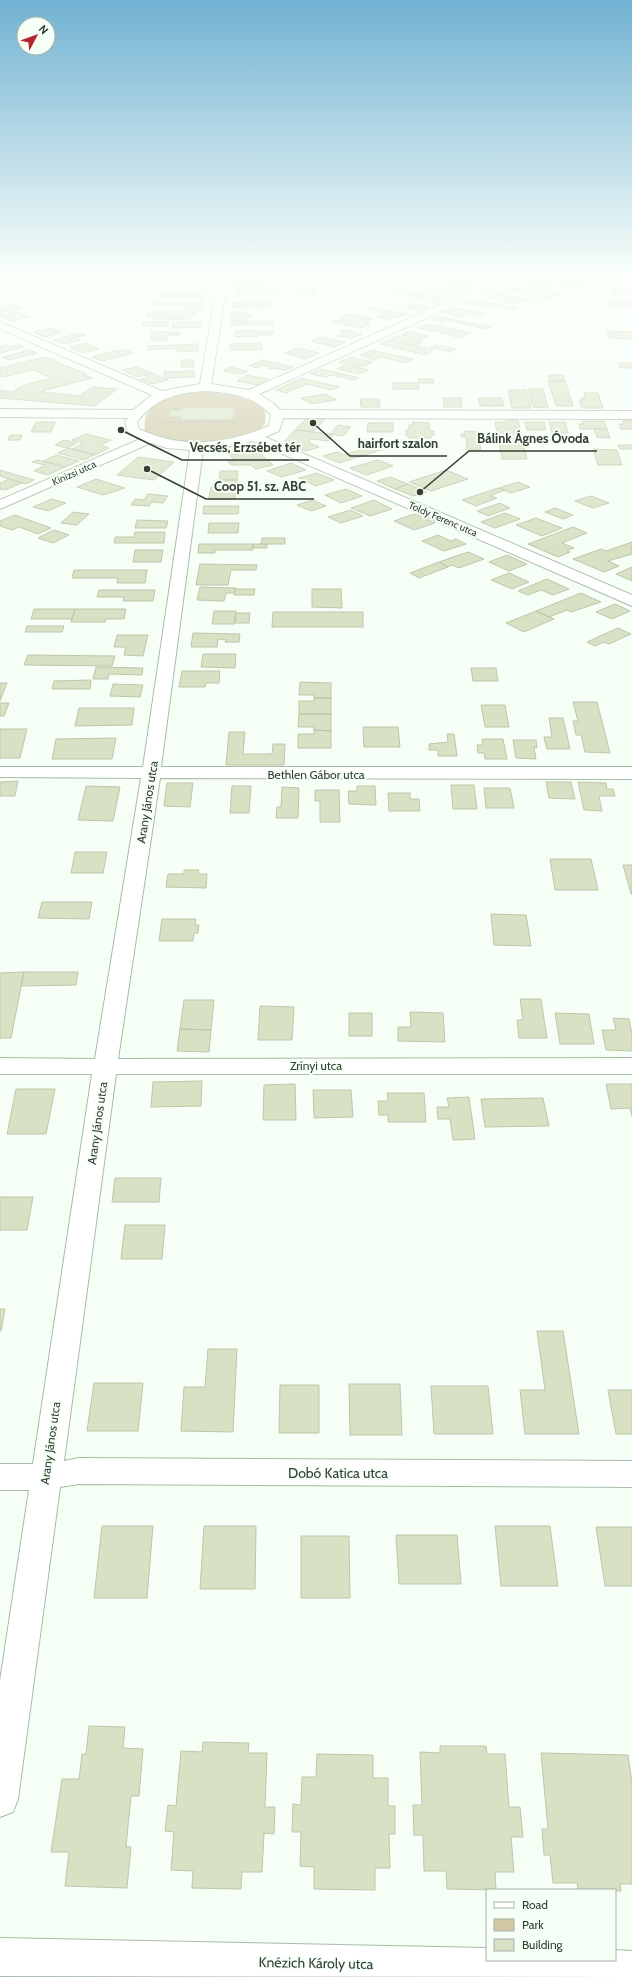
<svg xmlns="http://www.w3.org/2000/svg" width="632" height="1977" viewBox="0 0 632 1977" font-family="Cabin,sans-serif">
<rect width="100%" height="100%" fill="#f5fff5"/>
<path fill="#d0c8a4" d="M192,391C218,392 241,394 264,408C265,413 267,420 264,425C251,447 180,447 159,439C154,437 149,434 145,431C141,401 170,397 192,391Z"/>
<path fill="#d8e1c4" stroke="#bec6ab" d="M238,273H281V275L257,274V276H237Z
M307,273H323L324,276H307Z
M180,274H216V278H180Z
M102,275H122V279H117L116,282H103Z
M477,275L489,277L479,281L466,279Z
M567,276L591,280L585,283L561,278Z
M543,277L557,282L547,283L548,285L528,284L533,282L531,280Z
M455,280L473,283L462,288L444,284Z
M233,281H269V284H250L249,288H232Z
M563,281L579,284L574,287L558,284Z
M522,286L560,293L550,298L536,296L512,290Z
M439,288H444L458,291L443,296L435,295L439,293L430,291Z
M236,289H256V294L240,295L236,294Z
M256,289H276V292H256Z
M297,289H314V295H302V293H298Z
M613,289L632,290V295L616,296Z
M400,290L417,293L409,296L393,293Z
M162,293H203V297L193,298H161Z
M417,293L447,299L436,304L409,296Z
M496,293L531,300L524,303L518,301L513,304L487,297Z
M474,299L491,303L482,306L466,303Z
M242,300H272V304H254L270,305V308H232L233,303H242Z
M608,300H632V307L611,306Z
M155,302H172L171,305H154Z
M172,302H204L203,309H185L186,305H171Z
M493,303L519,308L514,310L488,305Z
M12,304L23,309L0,313V307Z
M413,304L429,307L421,311L405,307Z
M372,307L391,311L407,314L388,320L376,317L386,313L367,309Z
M456,308L472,311L487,314L481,317L466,314L459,317L445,312Z
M194,311V316H190V319L154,320L155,317H147L148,312Z
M17,312L30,317L11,321L0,316Z
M232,312H247V315H252V318H247L246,321H231Z
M347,314L359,316L373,319L365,322L370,324L359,328L333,322L344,318L339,317Z
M440,316L450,319L467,322L463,324L447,320L442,322L431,320Z
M231,321H246V325H230Z
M246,321H273L272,325H246Z
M143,322H169L168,326H142Z
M173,322H201L200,327L172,328Z
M467,322L491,327L486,329L462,324Z
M427,324L470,333L460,338L434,331L417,328Z
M51,328L62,332L45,337L33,332Z
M344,329L349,330L362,334L351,338L336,336L343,333L339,332Z
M236,331H258V337H235Z
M258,331H273L272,335H258Z
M408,331L428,336L421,339L401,335Z
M607,331L632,332V339L610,338Z
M152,332H180V335H167V340H151Z
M81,333L86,335L75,338L80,340L63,344L53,340Z
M397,336L423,341L416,345L390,339Z
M322,337L345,342L334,347L311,341Z
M388,340L434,350L425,355L380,344Z
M87,343L99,349L83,353L70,347Z
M262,343V350H230V344Z
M199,344L198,351H177L178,348L148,350V346Z
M7,345L11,347L19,345L24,347L0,353V347Z
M436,345L456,349L450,352L430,347Z
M298,348L319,353L306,359L285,353Z
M123,349L133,353L103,361L92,357Z
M30,350L37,353L9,360L2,357Z
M372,350L388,354L413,359L406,363L381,357L374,360L360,355Z
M45,357L56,360V362L85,373V375L92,378L46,390L42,392L79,396L92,387L117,389L95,406L0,398V390L12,392L24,385L51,378L33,370L3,377L0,376V368Z
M350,357L373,362L362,367L339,362Z
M182,360H194V367H181Z
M262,360L293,367L286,370L268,368L270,367L263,365L257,368L249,366Z
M618,363H632V368H620Z
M346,365L368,370L360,374L337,369Z
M136,367L152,373L138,377L122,370Z
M230,367L248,371L241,374L223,371Z
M321,369L330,371L359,378L354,380L331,375L326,377L310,374Z
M194,371L195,377L165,378L164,372Z
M152,373L168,380L152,384L140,379L149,377L145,375Z
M246,375L268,379L258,385L237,381Z
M548,375H563L565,381H550Z
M302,378L314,381L339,387L332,390L307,384L286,393L276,390Z
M418,379H433L434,383H419Z
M548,381H565L573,406H556Z
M393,383H418L419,389H393Z
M528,389H543L548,408L533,407Z
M508,390H526L531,408H512Z
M584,393H598L603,408H582L579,401H582L581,398H585Z
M326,394L336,400L311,404L301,398Z
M443,398H461L462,407H444Z
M478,398H502L504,406H480Z
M360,399H379L380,407H361Z
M182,407H234V410H236L235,417H233V420H180L181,417H168L170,410H182Z
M315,417L326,418L313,432L295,430L306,419Z
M506,420H518L527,459H502L495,422H506Z
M623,420L632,421V429H621L619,424H624Z
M582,421H604L607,429H580L579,424H583Z
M36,422H55L51,432H31Z
M412,422L429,423L430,431H434V435H431V438H409V436H406V430H409V425H413Z
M525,422H544L546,430H527Z
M549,422H565L568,433H552Z
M368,423H393V432H367Z
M338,425L351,427L343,436L330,434Z
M594,429H607L610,438L597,437Z
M295,430L330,434L333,435L328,441L311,439L308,442L319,447L305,451L284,442Z
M465,431L479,432L481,450H467L466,437H461V434H465Z
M86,434L111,440L100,445L109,448L95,455L72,449L84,443L72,440Z
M10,435H22L20,440H8Z
M64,440L77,443L67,448L55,445Z
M365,440L391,444L387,448L339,463L323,456L337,452L344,455L373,446L360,444Z
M618,445H632V449H620Z
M68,448L94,455L84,460L58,453Z
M593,449L617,450L622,465H598Z
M253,452H259L273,465L255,469L251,465H231L228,462L235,461L230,455Z
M57,455L79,461L65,467L43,461Z
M138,457L174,462L154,480L117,475Z
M37,460L50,463L65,467L48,475L34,471L45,465L32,462Z
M378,460L393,466L366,475L350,468Z
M291,463L306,470L282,477L267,471Z
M0,470L34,480L26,484L0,476Z
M446,470L468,479L431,491L409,482Z
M220,471H238L237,480H219Z
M317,473L334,480L316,486L299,478Z
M390,477L408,484L395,489L377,481Z
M9,479L22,483L5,490L0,489V483Z
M96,479L125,488L103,495L77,487Z
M215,480H237L236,485H215Z
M518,482L530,487L511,493L499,488Z
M408,484L426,492L413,496L395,489Z
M211,487H236L235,499H209Z
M498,488L505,490L490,496L497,498L476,506L462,500Z
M346,489L362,496L341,503L325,495Z
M148,494L168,496L163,503L152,502L149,506L131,505L135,499L144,500Z
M591,496L609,503L593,508L575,501Z
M52,499L66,503L48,511L33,507Z
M313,500L326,506L311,511L297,505Z
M374,500L392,509L370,516L351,508Z
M500,503L510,508L488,516L477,511Z
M204,506H239L238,514H203Z
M555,508L573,515L563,519L545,512Z
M350,510L363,516L341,523L328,517Z
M73,512L89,514L77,525L61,523Z
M505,513L520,519L495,528L481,522Z
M414,514L435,523L414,530L394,521Z
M15,515L51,528L38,534L19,527L12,530L0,526V521Z
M536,518L562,528L542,536L516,525Z
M137,520L168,521L166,528H135Z
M209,523H239L238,533H208Z
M573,527L587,533L562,543L574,548L567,550L570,552L558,557L528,544Z
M54,530L69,535L53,543L38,538Z
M135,532H165L164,543H114L115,537H134Z
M438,535L451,541L456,539L466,544L444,551L422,541Z
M262,538H285V544H261Z
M632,542V554L608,561L619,566L604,572L573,559L601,549L606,551Z
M199,544H253V550H215V553H198Z
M253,544H267V548H253Z
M135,550H163L161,562H133Z
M468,552L484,559L459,568L452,565L448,567L439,562Z
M507,555L527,564L509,571L489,562Z
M439,562L448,567L419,578L410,573Z
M200,564L257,565L256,570H231L228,585H196Z
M632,567V581L616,574Z
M74,570H147L145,583H117L118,578H72Z
M509,573L529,582L512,589L491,580Z
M547,579L569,589L553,595L541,590L528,595L518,591Z
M200,587L236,588L234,593H226L224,601L197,600Z
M235,589H255L254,595H234Z
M312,589H341L342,608L312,607Z
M99,590H155L153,601H123L124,597H97Z
M581,593L601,602L571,612L567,610L549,617L536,611Z
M615,604L630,611L612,619L596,612Z
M34,609H75L72,619H31Z
M75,609H126L124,619H106L105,622H71Z
M214,611H236L234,624H212Z
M536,611L554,619L524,632L506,623Z
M273,612H363V627H272Z
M236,613H250L249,623H235Z
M27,626H64L62,632H25Z
M618,628L631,634L609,644L604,642L595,646L587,642Z
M193,633L240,634L239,642H225L226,640L218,639L217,647H191Z
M117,635H148L143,656L124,655L126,647H114Z
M203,654H236L235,668L201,667Z
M28,655L115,656L112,666L24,665Z
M96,667L143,668L142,675L109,674L108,679H93Z
M471,668H496L498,681H473Z
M182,671H220L219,683H206L205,687H179Z
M91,680L90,689H52L54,681Z
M300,682L331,683V698H314V695H299Z
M0,683H7L0,701Z
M113,684L143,685L140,697L110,696Z
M314,698H331V714H299V701H314Z
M573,702H597L610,753L585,752L581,735H576L573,721H578Z
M0,703H9L4,716H0Z
M481,705H505L509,727H485Z
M79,708H134L132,725L75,726Z
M299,714H331V731L314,730V727H298Z
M549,718H563L570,749H547L544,737H552Z
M363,727H398L400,747H364Z
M0,729H27L20,758H0Z
M314,730L331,731V748H298V734H314Z
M229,732H245L243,754H272L273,744H285L284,765H226Z
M447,734H454L457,756H438V750H429V744L448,742Z
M116,738L112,759H52L56,739Z
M482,739H503L507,759H485L484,753H478L477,745H483Z
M513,740H536L537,748L534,747L536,759L516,758Z
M18,781L15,796H0V782Z
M546,782H571L575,799L549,798Z
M578,782L606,783L607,789H613L615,796H599L602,811L584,810Z
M167,783H193L190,807L164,806Z
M451,785H474L477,809H453Z
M86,786L120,787L113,821L78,820Z
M232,786H251L249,813H230Z
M357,786H375L376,805L349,804L348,791H357Z
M282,787L299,788L298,818H276L277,807H281Z
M484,788H510L514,808H486Z
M315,790H339L340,822H320V801H315Z
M388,793H410V799H419L420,811H389Z
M75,852H107L103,873H71Z
M550,859H591L598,890H555Z
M623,865H632V894H631Z
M184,870H199L198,874H207L206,888L166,887L168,874H184Z
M42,902H92L89,919L38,918Z
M491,914L526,915L531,946L494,945Z
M162,919H196L195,925H199L198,933H194L193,941H159Z
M24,972H78L76,985L21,986Z
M24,972L11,1038H0V973Z
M520,999H541L547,1038H519L517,1020H523Z
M184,1000H214L211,1030L180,1029Z
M260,1006L294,1007L292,1040H258Z
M410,1012L443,1013L445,1042L398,1041V1027H411Z
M349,1013H372V1036H349Z
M555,1013L589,1014L594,1044H560Z
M613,1018L629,1019L632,1034V1051L606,1050L602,1030H616Z
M180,1029L211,1030L209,1052L177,1051Z
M202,1081L201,1106L151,1107L153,1082Z
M295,1084L296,1120H263L264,1085Z
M606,1084H632V1116L630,1108L611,1109Z
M16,1089H55L46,1134H7Z
M313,1090H351L353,1117L314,1118Z
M387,1093H424L426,1122H388V1115H379L378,1101H388Z
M469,1097L475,1139L453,1140L450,1119H438L437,1107H449L447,1098Z
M543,1098L549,1126L485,1127L481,1099Z
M115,1178H161L159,1202H112Z
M0,1197H33L27,1230H0Z
M125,1225H165L162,1259H121Z
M0,1309H5L1,1331H0Z
M537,1331H563L579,1434H525L520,1390H545Z
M208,1349H237L233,1432L181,1431L184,1387H205Z
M94,1383H143L138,1431H87Z
M349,1384H400L402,1435H350Z
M280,1385H319V1433H279Z
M431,1386H488L493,1434H434Z
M608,1390H632V1434H616Z
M102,1526H153L147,1598H94Z
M204,1526H256L255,1589H200Z
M495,1526H550L558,1586H501Z
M596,1527H632V1586H605Z
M396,1535H457L461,1584H399Z
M301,1536H349L350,1598H301Z
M89,1726L125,1727L123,1748L143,1749L139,1796H131L126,1847H131L127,1888L65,1886L69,1852H51L62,1779H79L82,1754H86Z
M203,1742L249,1743L248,1753H267L265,1807H275L274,1834L264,1833L262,1872H242L241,1889L192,1888L193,1871L171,1870L174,1832L165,1831L168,1805L176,1806L181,1751L202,1752Z
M440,1746H486L487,1754H505L509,1807H520L523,1837H511L514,1872H495L496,1890L447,1889L446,1871H424L423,1835H414L413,1805H422L420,1752L440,1753Z
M541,1753L628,1755L632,1783V1884H620L621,1891L578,1890L577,1883H553L550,1855H544L542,1829H548Z
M317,1754L373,1755V1778H388V1806H395V1834H389L390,1868H375V1890L314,1889V1867L300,1866L301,1832H292L293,1804L301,1805L302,1777H316Z"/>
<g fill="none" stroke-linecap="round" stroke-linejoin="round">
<g stroke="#a7bda7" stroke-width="2">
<path id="street" d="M219,273H229L211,384L249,390L511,273H524L522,275L259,394L274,404L280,410L632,411V419L283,418L279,431L265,437L632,595V606L253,441L223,448L203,450L161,767H632V779L160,778L118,1059L632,1058V1074H116L64,1461L79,1458L632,1461V1487L79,1484L60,1487L18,1799L13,1812L0,1817V1681L29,1490H0V1464H33L92,1074H0V1058L95,1059L141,778L0,777V767H143L190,450L167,448L151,443L0,509V500L140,439L127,431L125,422L128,418L0,417V409L133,410L152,395L0,329V322L162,391L200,384ZM205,391C230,393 253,395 271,415L269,426C225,444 183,450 139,429L137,422C155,398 177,393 205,391Z
M0,1938L487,1948V1960H615V1950L632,1951V1977L0,1976Z"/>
</g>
<path stroke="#acb5ac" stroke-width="1.5" stroke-dasharray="1.5 1.5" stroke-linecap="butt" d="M160,422H237"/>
<use href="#street" fill="#fff" fill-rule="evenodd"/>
</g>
<linearGradient id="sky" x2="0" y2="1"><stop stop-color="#71b2d2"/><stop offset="0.5" stop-color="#fafffa"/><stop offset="1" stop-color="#fafffa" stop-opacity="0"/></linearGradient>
<rect width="632" height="550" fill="url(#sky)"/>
<g text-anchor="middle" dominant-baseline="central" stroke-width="4" stroke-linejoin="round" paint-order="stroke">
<g font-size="10" fill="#353e35" stroke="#f5fff5">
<text transform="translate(74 473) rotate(-24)">Kinizsi utca</text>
<text transform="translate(443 519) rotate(23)">Toldy Ferenc utca</text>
</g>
<g font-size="12" fill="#353e35" stroke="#f5fff5">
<text x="316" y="774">Bethlen Gábor utca</text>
<text transform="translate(147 802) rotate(-81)">Arany János utca</text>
<text x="316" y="1065">Zrínyi utca</text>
<text transform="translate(97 1123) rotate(-82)">Arany János utca</text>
<text transform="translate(50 1443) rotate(-82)">Arany János utca</text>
</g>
<g font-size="14" fill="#353e35" stroke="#f5fff5">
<text x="338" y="1473">Dobó Katica utca</text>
<text transform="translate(316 1963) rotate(1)">Knézich Károly utca</text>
</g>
</g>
<path fill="none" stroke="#353e35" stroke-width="1.5" d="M420 492L469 451H597M313 423L350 456H447M121 430L182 460H309M147 469L206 499H314"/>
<g fill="#353e35" stroke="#f5fff5" stroke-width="1.5">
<circle cx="420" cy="492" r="4"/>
<circle cx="313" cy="423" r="4"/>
<circle cx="121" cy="430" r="4"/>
<circle cx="147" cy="469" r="4"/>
</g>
<g font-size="13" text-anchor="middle" font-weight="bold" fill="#353e35" stroke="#f5fff5" stroke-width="4" stroke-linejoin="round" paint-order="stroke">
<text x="533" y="443">Bálink Ágnes Óvoda</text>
<text x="398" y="448">hairfort szalon</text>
<text x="245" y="452">Vecsés, Erzsébet tér</text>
<text x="260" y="491">Coop 51. sz. ABC</text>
</g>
<rect x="486" y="1889" width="130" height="72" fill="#f5fff5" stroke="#a8b2a8"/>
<rect x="494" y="1902" width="20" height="6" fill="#ffffff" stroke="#a8b2a8"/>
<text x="522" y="1909" font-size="12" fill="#353e35">Road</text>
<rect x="494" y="1919" width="20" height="12" fill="#d0c8a4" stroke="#a8b2a8"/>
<text x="522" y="1929" font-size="12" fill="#353e35">Park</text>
<rect x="494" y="1939" width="20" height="12" fill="#d8e1c4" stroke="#a8b2a8"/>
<text x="522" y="1949" font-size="12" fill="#353e35">Building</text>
<g transform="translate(36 36) rotate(49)"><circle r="19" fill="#f5fff5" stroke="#a8b2a8"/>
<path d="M0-3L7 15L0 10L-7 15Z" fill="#b62531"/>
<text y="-6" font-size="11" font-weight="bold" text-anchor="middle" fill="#353e35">N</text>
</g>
</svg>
